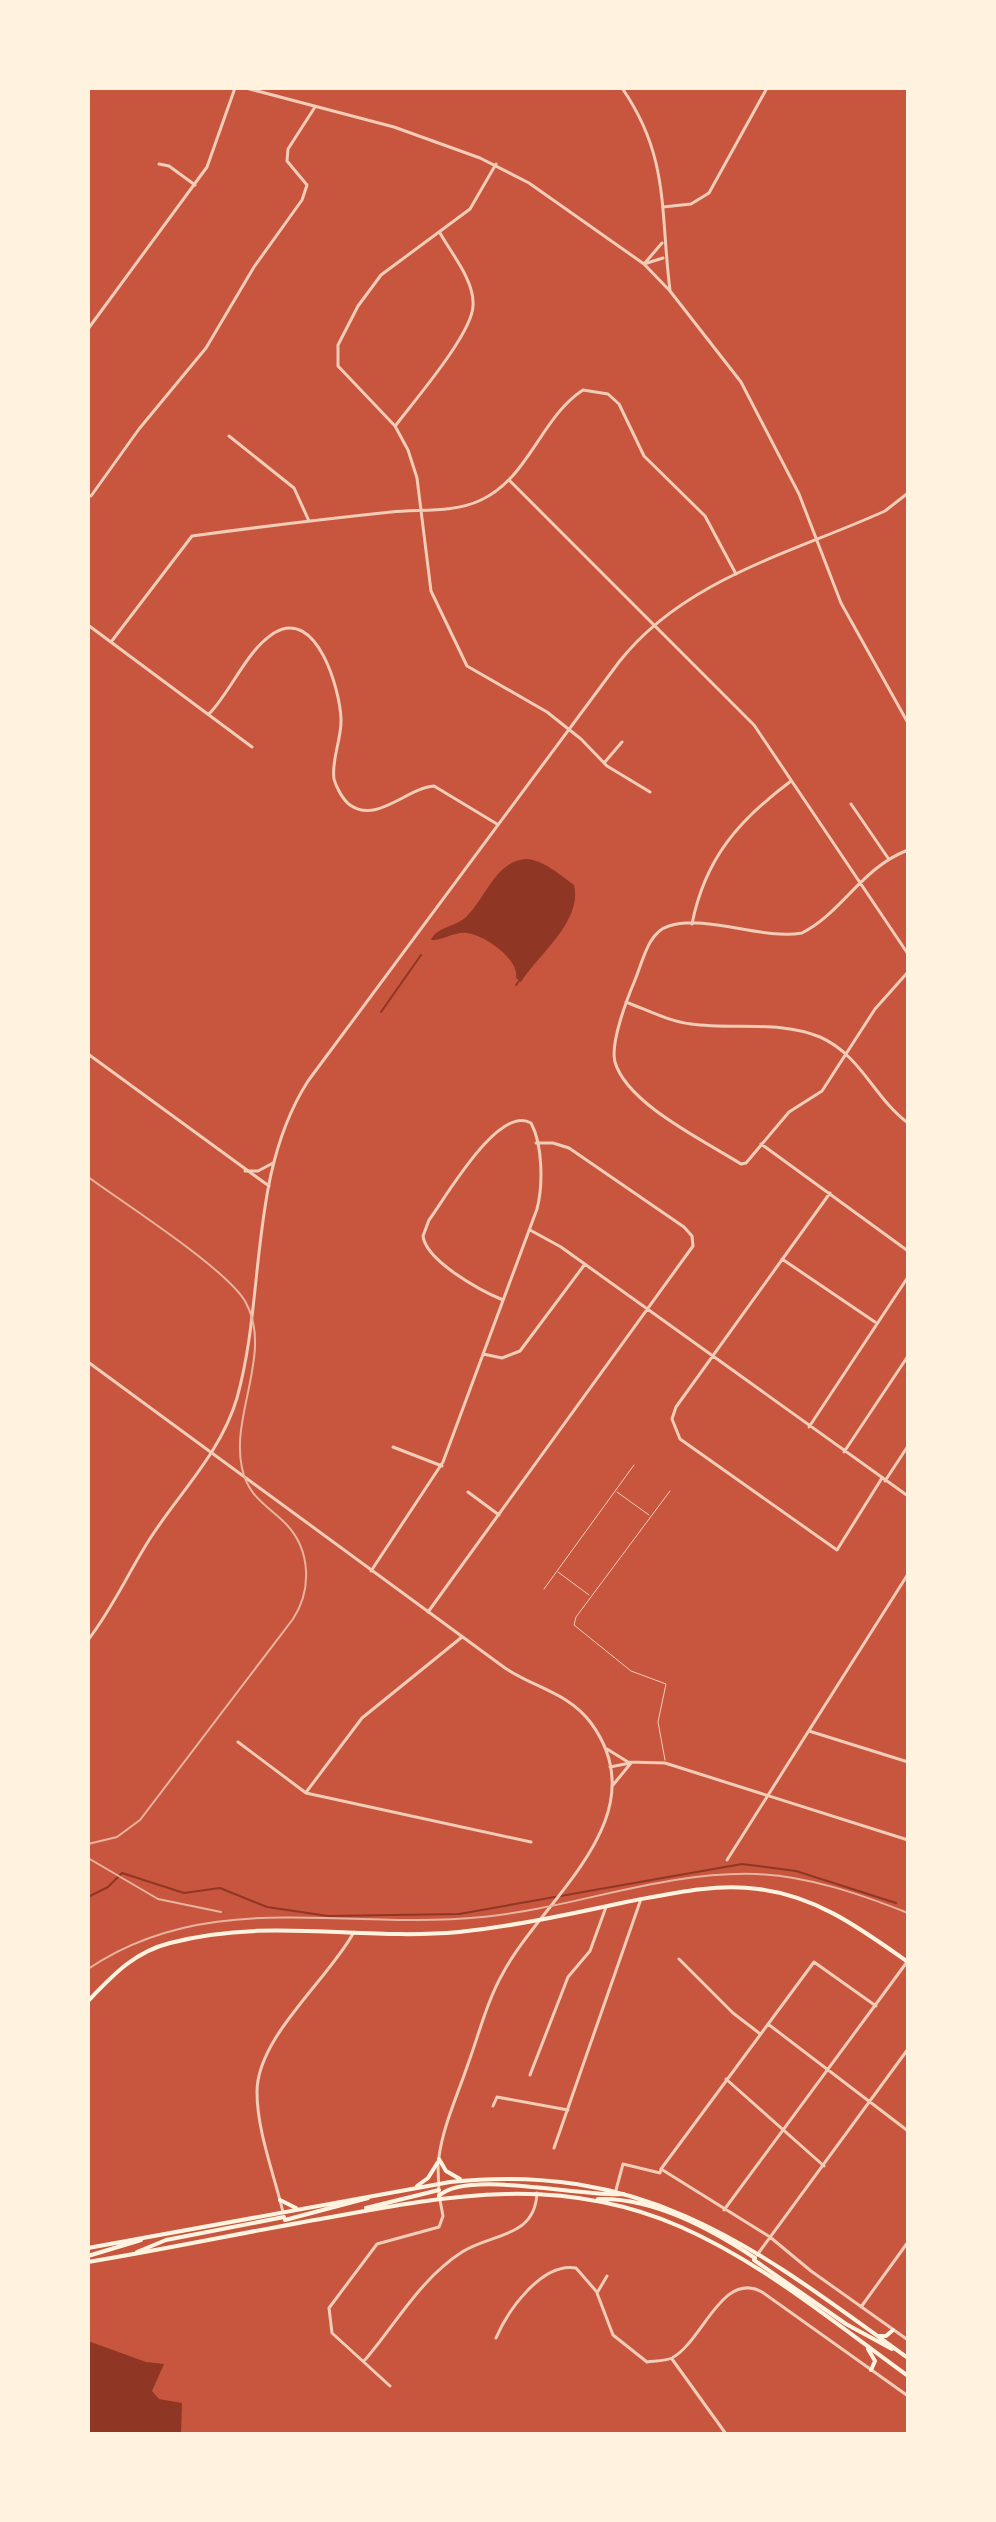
<svg xmlns="http://www.w3.org/2000/svg" width="996" height="2522" viewBox="0 0 996 2522" font-family="Ubuntu,sans-serif">
<rect width="100%" height="100%" fill="#c8553d"/>
<path fill="#8f3625" d="M526,859C544,860 560,875 574,885C583,921 538,955 521,982L516,978C520,960 485,935 467,933C455,931 442,941 431,940C437,926 457,927 467,916C486,897 496,861 526,859Z
M88,2341L146,2362L164,2364L152,2391L159,2399L182,2403L181,2434H88Z"/>
<g fill="none" stroke-linecap="round" stroke-linejoin="round">
<path stroke="#8f3625" stroke-width="2" d="M516,985L519,981
M381,1012L421,955
M88,1897L108,1887L122,1873L184,1893L220,1888L267,1907L328,1916L459,1914L742,1864L796,1871L896,1903"/>
<path stroke="#f1ccb7" stroke-width="1" d="M617,1492L649,1515
M558,1572L589,1595
M544,1589L634,1465
M665,1760L658,1722L666,1684L631,1671L574,1625L576,1617L670,1491"/>
<path stroke="#f1ccb7" stroke-width="3" d="M159,164L169,166L195,185
M496,164L470,209L381,275L358,306L338,345V366L395,426L408,450L417,478L431,591L467,666L547,712L581,739L607,766L650,792
M663,207L691,204L709,193L767,88
M88,329L207,167L235,88
M396,425C414,401 472,334 473,306C475,281 451,253 440,233
M229,436L294,488L309,521
M509,480L754,725L908,954
M91,496L139,429L206,348L254,267L302,200L307,185L287,161L288,149L315,107
M88,625L252,747
M111,642L192,536C258,527 325,519 391,512C420,509 454,513 481,500C529,478 541,417 583,390L608,394L619,404L644,456L705,516L736,574
M209,714C232,690 246,651 274,633C317,607 340,690 341,719C342,738 331,760 334,779C336,787 343,800 350,805C377,824 407,788 434,786L497,824
M604,763L622,742
M851,804L888,858
M908,850C861,868 843,912 802,933C761,940 707,914 669,926C648,932 643,961 635,980C627,999 610,1043 615,1062C627,1104 705,1141 741,1164L746,1163L789,1112L822,1091L875,1009L908,972
M692,924C705,858 739,820 791,781
M626,1002C647,1010 668,1021 691,1024C733,1030 780,1020 820,1037C861,1055 874,1098 908,1123
M88,1054L269,1186
M761,1144L908,1251
M830,1193L676,1407L672,1419L680,1439L837,1550L882,1478
M530,1230L561,1247L908,1496
M782,1259L875,1322
M483,1354L502,1358L520,1351L585,1264
M809,1427L908,1277
M393,1447L442,1466
M844,1452L908,1356
M885,1481L908,1446
M468,1492L499,1515
M371,1571L443,1462L537,1209C543,1186 543,1145 531,1123C499,1104 446,1197 429,1220L423,1236C426,1261 481,1291 503,1300
M428,1612L693,1246L692,1236L684,1227L569,1148L553,1143H536
M809,1731L908,1762
M238,1742L306,1793L531,1842
M307,1791L362,1718L462,1637
M727,1860L908,1574
M679,1959L733,2013L759,2033
M768,2024L908,2131
M530,2075L568,1977L590,1951L606,1907
M726,2079L824,2166
M493,2106L497,2097L568,2110
M554,2148L641,1899
M661,2169L814,1962L876,2006
M616,2190L623,2164L660,2173L661,2169L770,2237L811,2271L908,2340
M724,2210L907,1962
M283,2212C274,2174 257,2131 257,2092C257,2037 328,1980 354,1932
M757,2255L908,2049
M607,2276L597,2293L613,2335L647,2362C655,2361 666,2361 672,2358C703,2341 722,2270 762,2292L908,2396
M861,2307L908,2242
M496,2338C508,2310 542,2262 576,2268L596,2291
M672,2359L726,2434
M364,2361C396,2324 420,2279 462,2252C492,2233 535,2238 537,2193
M390,2386L332,2333L329,2308L377,2244L439,2227L443,2216L440,2200"/>
<path stroke="#f1ccb7" stroke-width="3" d="M246,88L394,127L480,158L529,183L644,264L670,291L741,382L799,494L841,603L908,723
M622,88C670,157 660,212 670,290
M644,264L662,243
M644,264L663,258
M245,1171H258L273,1163
M88,1362L505,1668C535,1688 569,1693 591,1723C660,1817 543,1898 503,1973C487,2001 479,2034 468,2064C458,2094 443,2126 439,2157
M88,1640C113,1608 129,1571 151,1537C181,1491 221,1452 237,1398C266,1294 248,1175 308,1081L619,662C684,579 792,553 885,511L908,493
M607,1749L628,1762L665,1763L908,1840
M610,1767L630,1763
M613,1785L631,1763
M438,2165L439,2197"/>
<path stroke="#fff3e0" stroke-width="4" d="M88,2001C113,1975 134,1952 170,1943C269,1917 360,1941 459,1932C515,1926 571,1914 626,1902C669,1894 714,1883 758,1889C817,1896 861,1929 908,1962"/>
<path stroke="#fff3e0" stroke-width="4" d="M439,2159L446,2171L460,2179
M417,2186L428,2178L438,2162
M439,2196C467,2169 585,2198 624,2194
M598,2199C653,2197 711,2229 755,2258
M280,2200L296,2208
M366,2208L439,2190
M285,2220L368,2198
M88,2248L450,2182C648,2161 757,2249 908,2358
M137,2252L166,2240L284,2217
M88,2256L141,2240
M754,2260L846,2324L892,2349
M88,2262C167,2249 246,2232 326,2218C450,2195 560,2174 681,2227C763,2263 836,2324 908,2376
M878,2336H886L893,2330
M868,2349L875,2361L871,2370"/>
<path stroke="#e9b49f" stroke-width="2" d="M88,1177C125,1204 224,1267 245,1301C274,1351 230,1415 242,1468C248,1497 267,1505 286,1524C311,1550 312,1590 293,1619L140,1820L117,1837L88,1844
M88,1858L158,1899L221,1912
M88,1969C209,1887 346,1931 482,1917C574,1908 663,1871 756,1874C808,1876 860,1894 908,1913"/>
</g>
<rect width="996" height="2522" fill="none" stroke="#fff3e0" stroke-width="180"/>
</svg>
